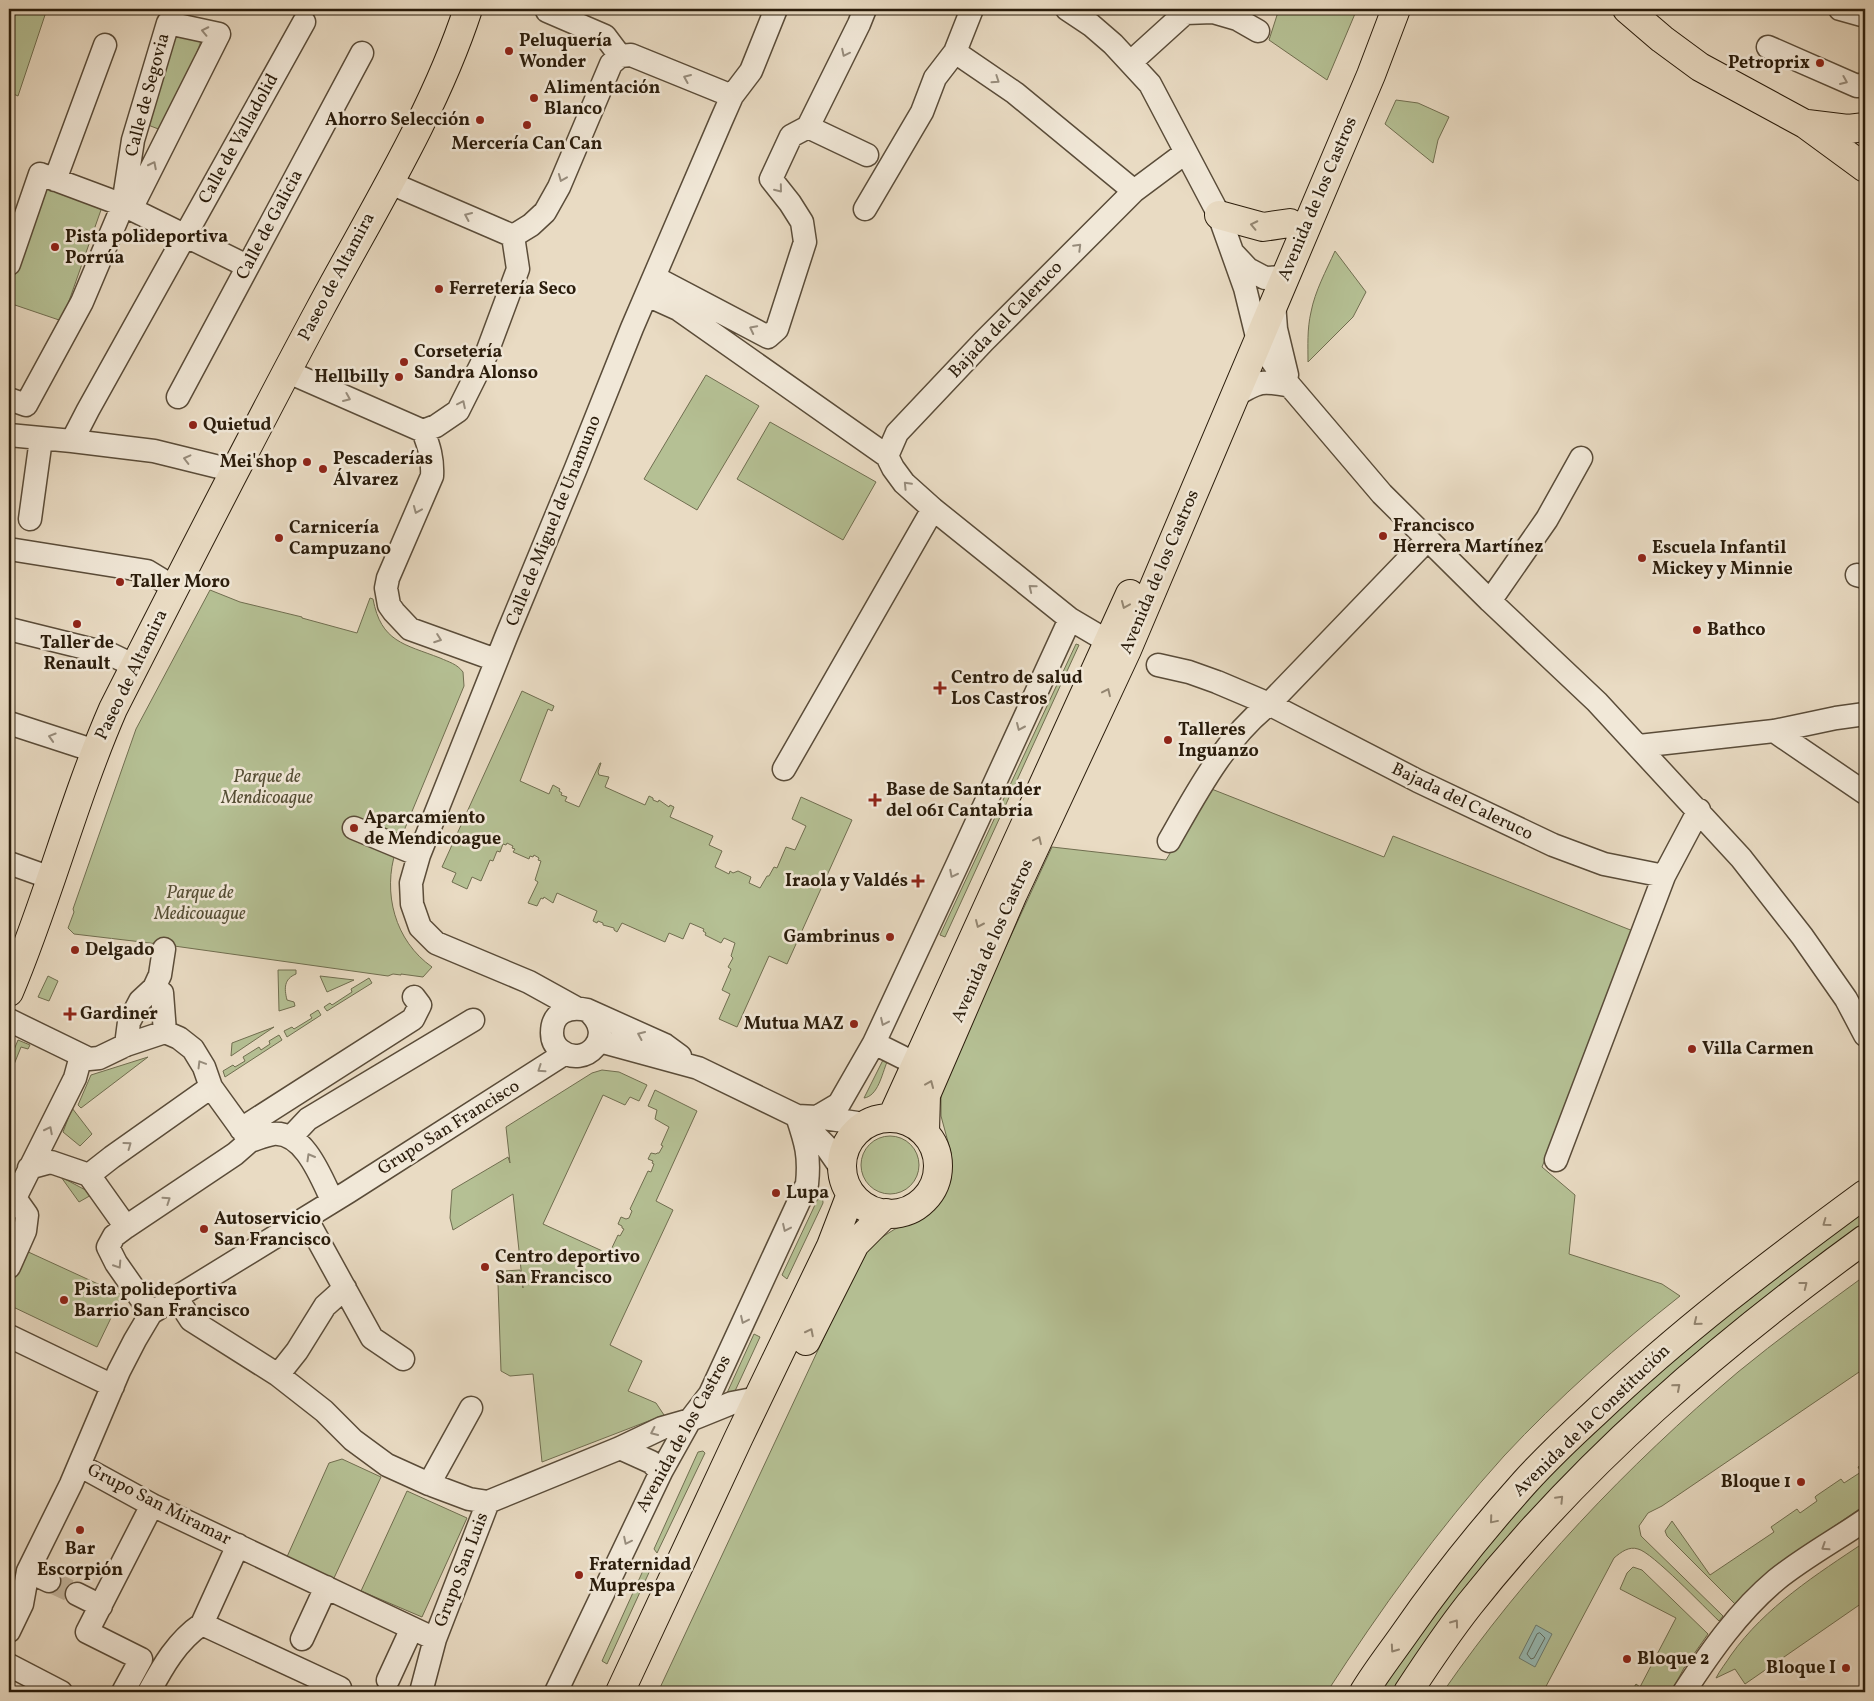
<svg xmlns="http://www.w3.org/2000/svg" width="1874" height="1701" viewBox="0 0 1874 1701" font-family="Vollkorn,serif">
<rect width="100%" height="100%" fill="#e9dbc3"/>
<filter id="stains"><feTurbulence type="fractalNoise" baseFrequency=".004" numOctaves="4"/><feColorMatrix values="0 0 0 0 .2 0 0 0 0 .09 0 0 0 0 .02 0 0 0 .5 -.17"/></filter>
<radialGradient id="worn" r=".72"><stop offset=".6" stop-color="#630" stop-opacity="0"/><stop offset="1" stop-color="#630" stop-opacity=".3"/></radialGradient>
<path fill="#b5c094" stroke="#706e50" d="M17,9H47L18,96L9,92V33Z
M1279,9H1357L1327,80L1269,40Z
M177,29L202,38L186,84L161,130L148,125Z
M1396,100L1418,103L1449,117L1438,140L1433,163L1385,124Z
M44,187L102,207L62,321L9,303V287Z
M1335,251L1366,292L1353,317L1308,362C1308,346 1307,329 1311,312C1315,291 1326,271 1335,251Z
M706,375L759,406L697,510L644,479Z
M770,422L876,482L843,540L737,479Z
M210,590L240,602L302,617V618L357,633L370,598L373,599C381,642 404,644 440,658C449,662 457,664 463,672L464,686L396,850C382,893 395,941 432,967L423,977L401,974V975L393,974L388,976L167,945L74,934L68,928L74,912L73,909L136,729Z
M1076,644L1079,645L945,937L940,935Z
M522,691L554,706L552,711L548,709L520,781L549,794L553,785L560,789L559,791L562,793L561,795L567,797L565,801L579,807L600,763H601L598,772L599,775L609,777L605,787L645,805L649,796L653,798V800L658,802L659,800L669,807L670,805L674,807L670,817L713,836L709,845L722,851L715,867L729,874L730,871L733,873L738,871L751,877L749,883L760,888L767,876H769L774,867L777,868L786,847L795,850L806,826L792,819L801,797L852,820L787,964L769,956L737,1027L719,1019L730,994L722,990L731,969L728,967L733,958L731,956L735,943L724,938L721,943L705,935L706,933L703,931L704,929L690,923L683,939L669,933L665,942L622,923L617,932L614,930V928L603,925V923L598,921L597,923L593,921L597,911L557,893L553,903L544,897L543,899L541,898L537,906L528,903L538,882L535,880L541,861L538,860L539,858L534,855L533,857L530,856L529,859L513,852L515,849L512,848L513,846L507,843L506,845L503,844L500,852L497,851L493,861L490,860L481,881L472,877L467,889L452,882L456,873L442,867Z
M1209,788L1384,857L1393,836L1633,931L1542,1167L1575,1195L1569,1254L1662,1284L1680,1296C1618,1345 1558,1398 1504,1456C1438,1529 1380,1610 1327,1692H658L863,1254L879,1239L895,1229L918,1220L935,1207L947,1187L951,1169V1153L941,1116V1087L1052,847L1166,860Z
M278,970H296V974C284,979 284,988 287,1000L294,1002L295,1006L279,1011Z
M48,976L58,981L49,1001L38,997Z
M320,976L354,980L327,992Z
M369,978L372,983L327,1011L324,1007L330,1003L332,1005L352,992L351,989Z
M318,1010L321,1015L287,1037L284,1031L292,1027L294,1029L312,1018L310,1015Z
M274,1027L231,1056L232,1043Z
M279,1035L282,1040L225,1077L223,1071L233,1065L235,1067L245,1061L243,1057L259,1047L261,1050L270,1044L269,1041Z
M18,1040L30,1045L28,1049L21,1047L13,1067L9,1065V1062Z
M148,1057L81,1108L78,1105L91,1075Z
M883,1060L887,1062C882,1074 878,1096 864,1098Z
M602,1070L619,1072L647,1085L639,1101L630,1097L625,1105L603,1095L543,1224L609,1254L618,1235L620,1236L624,1229L622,1228V1226L618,1224L621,1217L626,1219L629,1218L632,1211L630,1209L648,1171L651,1172L654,1164L652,1163L653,1161L648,1159L651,1153L656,1154L657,1153H659L663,1146L661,1145L669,1127L655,1119L657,1110L648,1106L655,1090L697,1111L656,1201L673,1210L610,1345L642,1361L628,1391L656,1403L664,1415L542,1462L533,1374L510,1376L501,1371L498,1284L504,1271L520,1270L523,1288L513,1194L453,1230L450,1218L452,1190L508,1157L510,1163L506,1127L592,1073Z
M72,1108L92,1134L80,1146L63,1132Z
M861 1165a29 29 0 1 1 58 0a29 29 0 1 1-58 0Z
M61,1177L93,1194L79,1202Z
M822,1190L823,1203L787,1279L782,1275Z
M1865,1209V1224L1816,1260L1674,1373L1594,1447L1435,1630L1393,1692H1378L1426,1624L1489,1542L1544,1480L1585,1439L1714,1324Z
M24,1250L122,1295L97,1347L9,1305V1283Z
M1859,1280L1865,1286V1368L1662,1506L1648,1513L1639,1526L1641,1536L1723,1616L1719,1621C1705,1608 1652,1552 1638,1549C1629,1546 1621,1552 1614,1558L1543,1692H1443C1526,1572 1626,1467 1738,1372C1777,1340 1818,1310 1859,1280Z
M754,1334L760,1337L735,1391L727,1393Z
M703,1451L705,1453L657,1553L654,1549L698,1452Z
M342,1459L381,1477L334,1578L286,1559L329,1463Z
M1865,1462V1505L1772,1569L1735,1604L1667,1536L1665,1531L1672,1521L1710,1575L1774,1532L1771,1527L1797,1509L1800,1513L1817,1501L1815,1497L1816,1496L1841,1479L1844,1483L1861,1472L1858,1467Z
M407,1491L467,1518L422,1617L361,1591Z
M1865,1542V1601L1745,1684L1735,1669L1716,1678C1720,1670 1726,1663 1731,1655C1765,1607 1817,1574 1865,1542Z
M649,1563L652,1566L607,1664L602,1661L646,1564Z
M1633,1567L1642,1570L1708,1634L1684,1668L1671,1692H1631L1636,1684L1640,1687L1676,1618L1620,1589L1627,1573Z"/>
<path fill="#97bbb5" stroke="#6b7b71" d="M1536,1625L1552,1634L1535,1667L1519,1658Z"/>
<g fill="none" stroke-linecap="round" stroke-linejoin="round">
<path stroke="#606c60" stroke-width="1" d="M1540,1633L1545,1638L1534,1658L1531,1659L1527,1654L1537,1634Z"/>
<path stroke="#c3b59e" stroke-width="22" stroke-dasharray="22 11" stroke-linecap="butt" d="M49,1581L77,1594"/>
<g stroke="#5a4c39" stroke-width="25">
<path id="minor" d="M1067,9L1091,25L1113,44L1150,84L1219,215L1245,288L1258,341L1290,386L1382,494L1490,601L1597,702L1741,858L1802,936L1846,999L1865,1035
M1840,9L1865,16
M547,11L605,36L620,56
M1768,47L1857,86L1865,84
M955,52L1015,93L1134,191
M1131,62L1185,13L1213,12L1237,19L1258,31
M808,127L867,155
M55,180L105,45
M388,182L513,236
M865,209L922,112L935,78L955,52L972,9
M513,236L531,225L545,212L559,187L611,64L620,56L631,55L732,96
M1233,253L1248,269L1265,278L1285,277
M9,264L40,174L123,205L247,266
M654,277L768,337L777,329L805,242L802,222L790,203L771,179L791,136L808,127L859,24L865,9
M647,295L678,309L887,456
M1274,303L1276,329L1287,375
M286,371L423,431L436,426L458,411L486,355L518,269L513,236
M1234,396C1259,381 1262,380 1290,386
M178,397L362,53
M9,399L26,405L82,302L123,205L133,140L168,23L219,34L131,209
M423,431C429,446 433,459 432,476L388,578L386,588L389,605L394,612L410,629L496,660
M9,435L72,441L154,451L235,471
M72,441L88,410L304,22
M30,519L41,439
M9,549L147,571L175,588
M1857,575L1865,577
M1490,601L1547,519L1581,458
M9,629L110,654L135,666
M1109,642L1070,619L933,509L904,483L893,468L887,456L897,433L984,341L1134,191L1185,153
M1158,665L1189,672L1217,682L1269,704L1418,781L1553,845L1604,864L1664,876
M9,723L95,751
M1774,731L1865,793
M1639,746L1774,731L1836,718L1865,714
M784,769L933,509
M354,828L419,855
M1169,841C1197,792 1224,740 1269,704L1427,540
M9,863L51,878
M154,988L162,993L165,1032
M576,1008L529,982L436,943L420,927L412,904L411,883L419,855L506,637L576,468L632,328L721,121L732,96L751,71L776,9
M587,1010C619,1036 584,1070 560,1050C555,1046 552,1040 552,1033C552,1012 569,1006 587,1010L665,1045L680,1056
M9,1020L89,1059L99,1058L126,1045L165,1032L179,1038L193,1049L204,1067L211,1087L250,1141C257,1139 265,1135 273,1134C304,1131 321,1177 332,1200
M599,1041L698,1068L797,1116L817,1117L864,1124
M874,1043L916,1064
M126,1045L129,1022L140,1001L154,988L160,975L164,949
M817,1117L839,1104L874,1043L958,863L1070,619
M801,1121L825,1145L841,1168
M241,1129L413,1019L420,1005L414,997
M291,1137L308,1119L473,1020
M1556,1160L1664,876L1699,810
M29,1168L51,1162L89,1175L126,1227
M89,1175L112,1157L211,1087
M9,1195L15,1198L75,1078L81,1056
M306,1218L372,1338L403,1359
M9,1267L25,1231L27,1215L15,1198
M176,1297L191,1320L278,1375L324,1411L353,1440L387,1465L429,1484L469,1499L488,1502L620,1448L662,1428L690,1420L732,1403L758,1398
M151,1313L116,1263L108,1247L114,1236L126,1227L235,1154L250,1141
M9,1336L113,1386
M278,1375L297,1351L325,1306L345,1288
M620,1448L651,1462L661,1472
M79,1465L152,1505L435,1639
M429,1484L471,1408
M28,1571L49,1581
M77,1594L101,1606
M202,1624L238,1545
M9,1631L22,1604L28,1571L71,1484L119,1371L135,1340L151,1313L348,1192L564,1054
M302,1639L326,1587
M9,1665L61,1692
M388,1680L412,1628
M123,1692L141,1659L87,1632L152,1505
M149,1692C163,1666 177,1641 202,1624L340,1688L338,1692
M421,1692L435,1639L488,1502
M556,1692L661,1472L690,1420L710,1394L807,1184C810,1156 806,1143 797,1116
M1684,1692C1711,1651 1738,1612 1776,1580C1803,1558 1836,1540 1865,1520"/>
</g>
<g stroke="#2a1c0b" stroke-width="30">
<path id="major" d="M1627,9L1662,39L1700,67L1805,124L1865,168
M1807,124L1848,129L1865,127
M1219,215L1263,227L1290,223
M9,992C48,900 73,801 113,709C181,575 249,441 320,309C372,212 434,113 468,9
M892,1117L1130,594
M842 1166a48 48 0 1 1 96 0a48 48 0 1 1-96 0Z
M925,1132L926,1095L1013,894L1127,650L1371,75L1396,9
M806,1341L855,1244L886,1213
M620,1692L739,1437L831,1246L851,1194
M1364,1692C1376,1672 1391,1653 1405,1633C1441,1581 1482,1530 1525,1482C1547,1458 1571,1435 1595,1413C1679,1333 1771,1263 1865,1194
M1408,1692C1427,1663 1447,1633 1469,1605C1582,1462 1718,1346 1865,1239"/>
</g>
<use href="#minor" stroke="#f1e8d8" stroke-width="22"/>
<use href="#major" stroke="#e9dbc3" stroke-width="28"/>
</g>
<defs><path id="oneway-chevron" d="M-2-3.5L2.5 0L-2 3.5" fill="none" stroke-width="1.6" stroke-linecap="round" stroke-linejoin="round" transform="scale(1.25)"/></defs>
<g stroke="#978c7c">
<use href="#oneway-chevron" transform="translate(205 31) rotate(-168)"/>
<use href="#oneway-chevron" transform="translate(845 53) rotate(116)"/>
<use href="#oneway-chevron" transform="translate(687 78) rotate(-157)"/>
<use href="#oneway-chevron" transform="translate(996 80) rotate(34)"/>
<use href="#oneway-chevron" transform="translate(1844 81) rotate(23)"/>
<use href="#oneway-chevron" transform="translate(153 165) rotate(-63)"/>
<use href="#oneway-chevron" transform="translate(562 178) rotate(112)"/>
<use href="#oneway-chevron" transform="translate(779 189) rotate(51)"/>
<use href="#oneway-chevron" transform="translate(468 216) rotate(-156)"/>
<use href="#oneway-chevron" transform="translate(1078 247) rotate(-45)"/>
<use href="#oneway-chevron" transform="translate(753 329) rotate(-153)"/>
<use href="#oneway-chevron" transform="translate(347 398) rotate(23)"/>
<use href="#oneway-chevron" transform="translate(462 404) rotate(-64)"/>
<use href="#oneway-chevron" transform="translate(187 459) rotate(-166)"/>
<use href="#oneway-chevron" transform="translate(907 485) rotate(-134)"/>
<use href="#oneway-chevron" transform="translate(417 510) rotate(113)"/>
<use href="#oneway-chevron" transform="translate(1032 588) rotate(-141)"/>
<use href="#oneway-chevron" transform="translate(438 639) rotate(20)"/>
<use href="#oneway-chevron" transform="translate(1020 727) rotate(114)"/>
<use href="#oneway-chevron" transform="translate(52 737) rotate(-163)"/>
<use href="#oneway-chevron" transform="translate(953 874) rotate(117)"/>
<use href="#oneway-chevron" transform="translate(884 1022) rotate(115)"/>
<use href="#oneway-chevron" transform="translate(641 1035) rotate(-156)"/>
<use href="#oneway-chevron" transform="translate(201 1064) rotate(-121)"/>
<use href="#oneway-chevron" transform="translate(541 1069) rotate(146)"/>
<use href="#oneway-chevron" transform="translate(49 1130) rotate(-63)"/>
<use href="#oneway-chevron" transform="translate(128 1145) rotate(-36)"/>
<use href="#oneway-chevron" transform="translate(310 1157) rotate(-120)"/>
<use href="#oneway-chevron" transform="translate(167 1200) rotate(-34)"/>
<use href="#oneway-chevron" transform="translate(786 1228) rotate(115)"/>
<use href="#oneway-chevron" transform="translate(118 1265) rotate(57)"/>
<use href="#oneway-chevron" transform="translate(744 1320) rotate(115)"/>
<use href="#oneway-chevron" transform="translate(654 1432) rotate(155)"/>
<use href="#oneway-chevron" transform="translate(627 1541) rotate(116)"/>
<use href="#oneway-chevron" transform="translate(1825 1547) rotate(147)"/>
</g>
<g stroke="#938570">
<use href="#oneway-chevron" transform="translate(1254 225) rotate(-168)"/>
<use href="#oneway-chevron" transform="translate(1125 605) rotate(113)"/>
<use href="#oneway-chevron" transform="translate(1107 692) rotate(-65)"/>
<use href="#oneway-chevron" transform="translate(1038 840) rotate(-65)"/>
<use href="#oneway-chevron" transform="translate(979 924) rotate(114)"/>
<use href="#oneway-chevron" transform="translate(930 1084) rotate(-67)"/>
<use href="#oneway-chevron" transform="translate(1826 1223) rotate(144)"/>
<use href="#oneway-chevron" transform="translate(1804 1285) rotate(-38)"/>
<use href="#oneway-chevron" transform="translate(1697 1322) rotate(141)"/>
<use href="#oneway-chevron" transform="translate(810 1332) rotate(-63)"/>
<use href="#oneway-chevron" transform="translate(1677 1387) rotate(-41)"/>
<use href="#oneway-chevron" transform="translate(1560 1499) rotate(-46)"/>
<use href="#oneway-chevron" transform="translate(1493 1520) rotate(130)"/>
<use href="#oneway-chevron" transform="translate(1455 1623) rotate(-54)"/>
<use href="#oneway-chevron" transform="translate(1394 1649) rotate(125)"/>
</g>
<g fill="#8f2418" stroke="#f1e8d8" stroke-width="2">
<circle cx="509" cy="51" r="5"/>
<circle cx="1820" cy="63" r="5"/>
<circle cx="534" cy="98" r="5"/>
<circle cx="480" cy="120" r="5"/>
<circle cx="527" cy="125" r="5"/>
<circle cx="55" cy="247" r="5"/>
<circle cx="439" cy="289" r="5"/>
<circle cx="404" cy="362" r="5"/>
<circle cx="399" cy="377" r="5"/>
<circle cx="193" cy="425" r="5"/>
<circle cx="307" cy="462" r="5"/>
<circle cx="323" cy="469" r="5"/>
<circle cx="1383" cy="536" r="5"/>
<circle cx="279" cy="538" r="5"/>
<circle cx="1642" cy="558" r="5"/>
<circle cx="120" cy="582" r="5"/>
<circle cx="77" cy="624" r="5"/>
<circle cx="1697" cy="630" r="5"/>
<path d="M937.5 680.5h5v5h5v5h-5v5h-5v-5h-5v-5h5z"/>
<circle cx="1168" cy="740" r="5"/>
<path d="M872.5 792.5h5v5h5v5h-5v5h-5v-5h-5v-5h5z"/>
<circle cx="354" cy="828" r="5"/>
<path d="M915.5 873.5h5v5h5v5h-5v5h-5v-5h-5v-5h5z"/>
<circle cx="890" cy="937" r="5"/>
<circle cx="75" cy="950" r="5"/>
<path d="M67.5 1006.5h5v5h5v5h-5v5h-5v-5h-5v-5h5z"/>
<circle cx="854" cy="1024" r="5"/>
<circle cx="1692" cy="1049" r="5"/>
<circle cx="776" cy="1193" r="5"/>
<circle cx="204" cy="1229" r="5"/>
<circle cx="485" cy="1267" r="5"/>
<circle cx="64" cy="1300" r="5"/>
<circle cx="1801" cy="1482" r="5"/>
<circle cx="80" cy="1530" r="5"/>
<circle cx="579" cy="1575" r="5"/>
<circle cx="1627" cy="1659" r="5"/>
<circle cx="1846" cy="1668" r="5"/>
</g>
<g text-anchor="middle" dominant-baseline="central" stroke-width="5" stroke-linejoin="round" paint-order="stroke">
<g font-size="18" font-weight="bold" fill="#2a1c0b" stroke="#f1e8d8" text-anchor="start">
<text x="519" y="41">Peluquería<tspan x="519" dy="21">Wonder</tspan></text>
<text x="1810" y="63" text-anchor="end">Petroprix</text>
<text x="544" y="88">Alimentación<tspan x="544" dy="21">Blanco</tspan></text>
<text x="470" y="120" text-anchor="end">Ahorro Selección</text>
<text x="527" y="144" text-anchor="middle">Mercería Can Can</text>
<text x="65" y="237">Pista polideportiva<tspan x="65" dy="21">Porrúa</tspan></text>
<text x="449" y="289">Ferretería Seco</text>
<text x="414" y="352">Corsetería<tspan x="414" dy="21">Sandra Alonso</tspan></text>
<text x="389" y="377" text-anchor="end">Hellbilly</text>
<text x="203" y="425">Quietud</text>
<text x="333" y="459">Pescaderías<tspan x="333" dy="21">Álvarez</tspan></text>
<text x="297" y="462" text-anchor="end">Mei'shop</text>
<text x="1393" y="526">Francisco<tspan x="1393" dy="21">Herrera Martínez</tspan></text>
<text x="289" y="528">Carnicería<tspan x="289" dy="21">Campuzano</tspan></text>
<text x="1652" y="548">Escuela Infantil<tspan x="1652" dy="21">Mickey y Minnie</tspan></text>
<text x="130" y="582">Taller Moro</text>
<text x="1707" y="630">Bathco</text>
<text x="77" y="643" text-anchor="middle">Taller de<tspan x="77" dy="21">Renault</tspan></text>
<text x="951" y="678">Centro de salud<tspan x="951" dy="21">Los Castros</tspan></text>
<text x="1178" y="730">Talleres<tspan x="1178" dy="21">Inguanzo</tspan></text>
<text x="886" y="790">Base de Santander<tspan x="886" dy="21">del 061 Cantabria</tspan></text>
<text x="364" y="818">Aparcamiento<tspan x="364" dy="21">de Mendicoague</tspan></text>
<text x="908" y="881" text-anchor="end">Iraola y Valdés</text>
<text x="880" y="937" text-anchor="end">Gambrinus</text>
<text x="85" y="950">Delgado</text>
<text x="80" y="1014">Gardiner</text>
<text x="844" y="1024" text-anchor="end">Mutua MAZ</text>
<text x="1702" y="1049">Villa Carmen</text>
<text x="786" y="1193">Lupa</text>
<text x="214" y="1219">Autoservicio<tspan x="214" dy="21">San Francisco</tspan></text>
<text x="495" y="1257">Centro deportivo<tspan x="495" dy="21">San Francisco</tspan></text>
<text x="74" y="1290">Pista polideportiva<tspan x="74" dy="21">Barrio San Francisco</tspan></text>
<text x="1791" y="1482" text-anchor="end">Bloque 1</text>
<text x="80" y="1549" text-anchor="middle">Bar<tspan x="80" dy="21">Escorpión</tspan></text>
<text x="589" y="1565">Fraternidad<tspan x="589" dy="21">Muprespa</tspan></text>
<text x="1637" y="1659">Bloque 2</text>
<text x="1836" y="1668" text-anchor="end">Bloque I</text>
</g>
<g font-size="18" fill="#2a1c0b" stroke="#f1e8d8">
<text transform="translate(148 95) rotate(-75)">Calle de Segovia</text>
<text transform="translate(239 139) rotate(-61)">Calle de Valladolid</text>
<text transform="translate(1318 199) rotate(-67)">Avenida de los Castros</text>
<text transform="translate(270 225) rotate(-62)">Calle de Galicia</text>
<text transform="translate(337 277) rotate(-62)">Paseo de Altamira</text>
<text transform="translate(1006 320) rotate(-46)">Bajada del Caleruco</text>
<text transform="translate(554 521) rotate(-68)">Calle de Miguel de Unamuno</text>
<text transform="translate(1160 572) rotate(-67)">Avenida de los Castros</text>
<text transform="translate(132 675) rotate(-64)">Paseo de Altamira</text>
<text transform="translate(1462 802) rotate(26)">Bajada del Caleruco</text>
<text transform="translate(993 941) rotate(-66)">Avenida de los Castros</text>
<text transform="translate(449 1128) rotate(-32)">Grupo San Francisco</text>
<text transform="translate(1592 1421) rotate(-44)">Avenida de la Constitución</text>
<text transform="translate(684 1434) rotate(-61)">Avenida de los Castros</text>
<text transform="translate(159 1505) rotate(27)">Grupo San Miramar</text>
<text transform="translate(462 1570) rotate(-69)">Grupo San Luis</text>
</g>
<g font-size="18" font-style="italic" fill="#544d34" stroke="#f1e8d8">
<text x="267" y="777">Parque de<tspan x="267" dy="21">Mendicoague</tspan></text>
<text x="200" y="893">Parque de<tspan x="200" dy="21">Medicouague</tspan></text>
</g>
</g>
<rect width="1874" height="1701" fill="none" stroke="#e9dbc3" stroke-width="30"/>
<rect x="10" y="10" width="1854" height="1681" fill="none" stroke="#2a1c0b" stroke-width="2.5"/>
<rect x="15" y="15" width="1844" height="1671" fill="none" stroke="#2a1c0b"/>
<rect width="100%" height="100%" filter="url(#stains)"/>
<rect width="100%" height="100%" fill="url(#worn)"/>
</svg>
